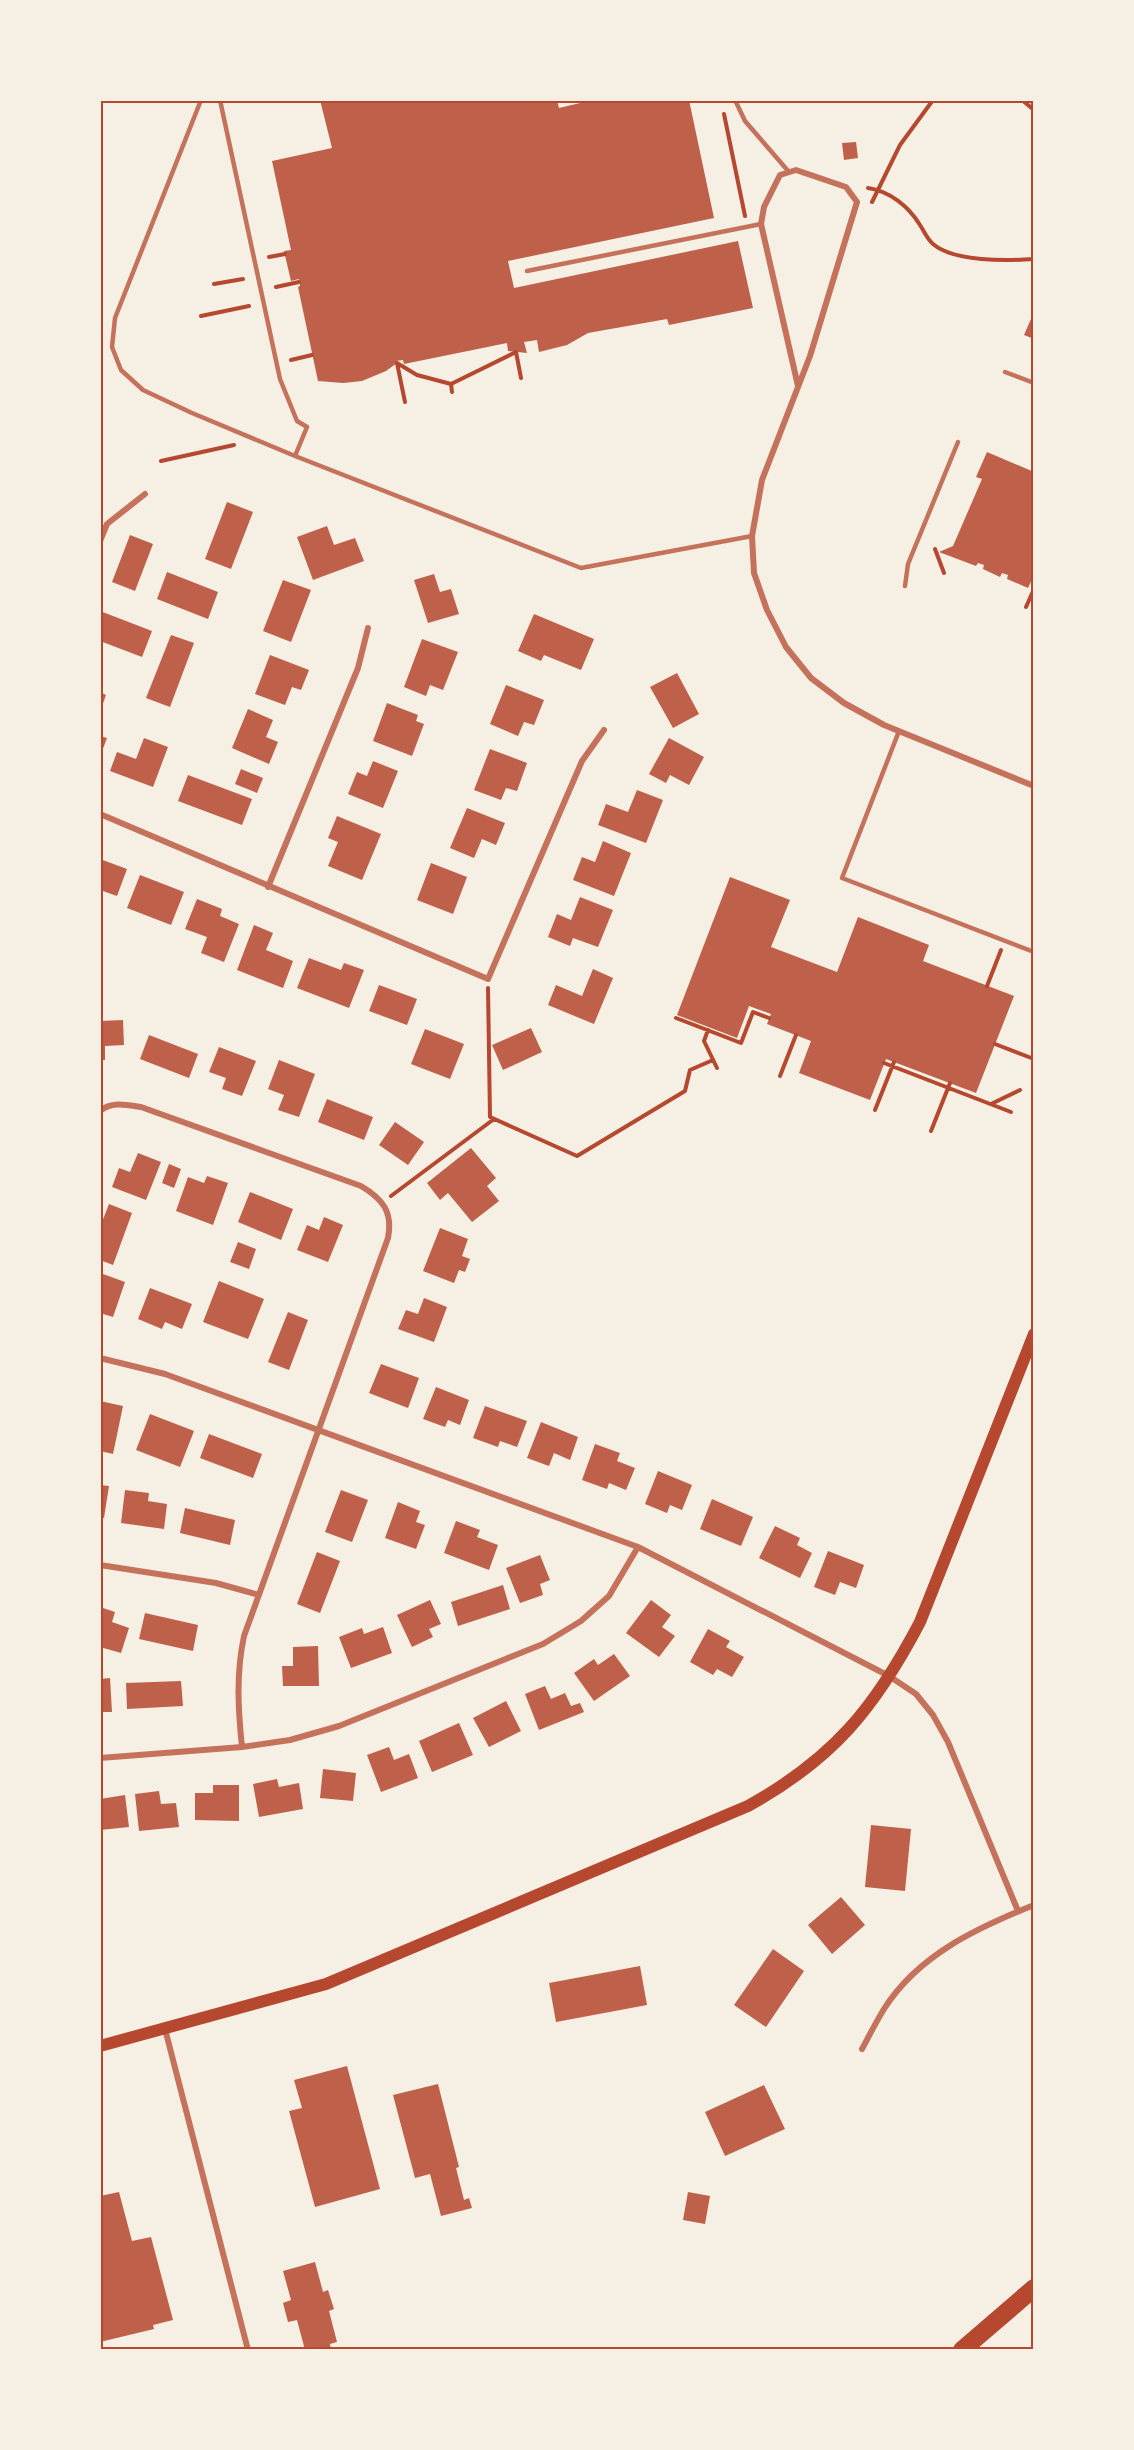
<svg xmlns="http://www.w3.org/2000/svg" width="1134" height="2450" viewBox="0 0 1134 2450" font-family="Signika,sans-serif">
<rect width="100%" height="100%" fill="#f6efe4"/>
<path fill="#bf614a" d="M320,100H557L559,108L593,100H689L714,218L508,261L514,288L738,241L753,308L669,325L667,319L588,333L567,345L539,352L537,340L524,342L527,353L508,351L507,343L404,364L403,360L396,361L397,363L386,371L362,381L343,383L318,381L298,287L300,286L299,279L291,281L284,251L291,250L272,161L332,148Z
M856,142L858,158L844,160L842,143Z
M1034,312V339L1024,335Z
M987,452L1034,472V575L1028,588L1007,579L1008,575L1002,573L1000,577L983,569L984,565L978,563L976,566L939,552L953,546L982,479L976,477Z
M227,502L253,512L231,569L205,559Z
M327,526L334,545L355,538L364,561L313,580L297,537Z
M130,535L153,544L135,591L112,582Z
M167,572L218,592L208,619L157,599Z
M434,574L440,592L451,589L459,614L428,623L414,580Z
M283,580L311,590L291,642L263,631Z
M100,611L152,631L142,657L100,641Z
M534,614L594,639L581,670L544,655L541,661L518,651Z
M171,635L194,643L170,707L146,698Z
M422,639L458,652L443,690L430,685L426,696L404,687Z
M270,655L309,670L301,690L292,687L285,705L255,694Z
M677,673L699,714L673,728L650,687Z
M506,685L544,700L534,725L524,722L518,736L490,724Z
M100,692L106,695L101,709H100Z
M387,703L418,715L416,721L424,724L412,756L373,741Z
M248,709L273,720L266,737L278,742L269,764L232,748Z
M100,736L107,738L101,754H100Z
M144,738L168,747L153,787L110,771L117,752L136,759Z
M669,738L704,757L689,785L670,775L666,783L649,774Z
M490,749L527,763L517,791L506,788L501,800L474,790Z
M373,761L398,771L383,808L348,794L357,772L367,776Z
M241,769L263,778L257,793L235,784Z
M188,775L252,799L242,825L178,801Z
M637,790L663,800L646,843L598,825L606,804L628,812Z
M467,808L505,823L496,845L482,839L474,858L450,848Z
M337,816L381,834L362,880L328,866L338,842L328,838Z
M603,841L631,853L614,896L573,880L582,857L595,862Z
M100,859L127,869L117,896L100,890Z
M431,863L467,877L453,914L417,900Z
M140,875L184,892L171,925L127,908Z
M730,877L790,900L771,947L837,972L858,917L929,945L923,961L1014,996L976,1093L886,1059L870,1100L799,1073L811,1041L767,1024L771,1014L749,1006L737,1038L677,1015Z
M580,897L613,910L598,947L573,938L570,946L548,937L557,914L571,920Z
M197,899L222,909L220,916L239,924L224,962L201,953L207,937L185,929Z
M254,925L273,933L266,950L293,961L283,988L237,970Z
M309,958L341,970L344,963L364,970L349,1008L297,988Z
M593,969L613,978L594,1024L548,1005L556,985L582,996Z
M379,985L417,999L407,1025L369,1011Z
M123,1020L124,1045L105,1046V1060H100V1021Z
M531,1028L542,1052L503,1070L492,1045Z
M425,1029L464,1044L450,1079L411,1064Z
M149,1035L198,1054L189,1078L140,1059Z
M219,1047L256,1061L242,1096L222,1089L226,1078L209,1072Z
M279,1060L315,1074L299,1117L278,1110L284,1095L268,1089Z
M327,1099L373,1117L364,1140L318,1122Z
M395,1122L424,1142L408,1165L379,1145Z
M471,1148L496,1178L487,1186L499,1201L472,1222L448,1193L440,1200L427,1183Z
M138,1153L161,1162L146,1200L112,1187L119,1168L130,1172Z
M169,1164L181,1169L174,1188L162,1183Z
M207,1176L228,1183L213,1225L176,1211L188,1177L204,1183Z
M250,1192L293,1209L281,1240L238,1222Z
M109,1204L132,1213L113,1265L100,1260V1227Z
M324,1217L343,1225L328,1262L297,1250L307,1225L319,1230Z
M440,1228L468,1239L462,1256L470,1259L465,1272L459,1270L454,1283L423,1271Z
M238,1242L256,1249L249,1269L230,1262Z
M103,1274L125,1282L113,1317L100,1313V1282Z
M219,1281L264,1299L248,1339L203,1322Z
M150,1288L192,1304L182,1329L165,1322L162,1329L138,1319Z
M424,1298L447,1307L434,1342L398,1329L406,1310L418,1314Z
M288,1312L308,1320L289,1370L268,1362Z
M381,1364L419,1378L408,1408L369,1393Z
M436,1387L469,1400L460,1425L448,1420L445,1427L423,1419Z
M100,1401L123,1406L113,1454L100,1451Z
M485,1406L527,1421L517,1447L500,1441L498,1447L473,1438Z
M150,1414L194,1431L180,1467L136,1450Z
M541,1422L578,1437L570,1460L554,1453L549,1466L527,1458Z
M209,1434L262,1454L253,1478L200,1458Z
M595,1444L620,1453L617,1461L635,1468L626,1490L609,1483L607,1489L582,1480Z
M658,1471L692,1485L682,1510L670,1505L667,1513L645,1504Z
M100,1485L109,1486L104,1518L100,1517Z
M125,1490L149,1493L148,1501L167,1504L164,1529L121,1523Z
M341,1490L368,1500L352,1542L325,1532Z
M712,1499L753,1517L741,1546L700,1529Z
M398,1502L420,1511L416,1522L425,1525L416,1549L385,1538Z
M185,1508L235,1520L230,1545L180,1533Z
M456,1521L480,1530L477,1537L498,1545L489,1570L444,1553Z
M775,1526L800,1538L797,1545L812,1553L800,1578L759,1558Z
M828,1551L864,1565L856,1588L840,1582L835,1595L814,1587Z
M317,1552L340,1561L320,1613L297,1604Z
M540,1555L550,1580L540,1584L543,1595L520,1603L506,1568Z
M503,1585L510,1609L458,1626L451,1602Z
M430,1600L441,1624L429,1629L433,1637L412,1647L397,1615Z
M651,1600L671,1615L662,1627L675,1636L659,1657L626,1633Z
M100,1607L115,1612L112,1622L129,1628L121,1653L100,1647Z
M145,1613L198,1625L193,1651L139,1639Z
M383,1627L392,1653L351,1668L339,1637L362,1628L364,1634Z
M708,1629L730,1641L726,1647L744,1657L732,1677L717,1669L713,1675L690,1662Z
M318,1646L319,1686H283L282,1666H293V1647Z
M614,1654L630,1676L594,1701L574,1673L594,1659L598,1665Z
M110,1678L112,1712H100V1679Z
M181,1681L183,1706L127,1709L126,1683Z
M545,1686L551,1699L565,1693L571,1706L580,1703L584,1712L539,1730L525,1694Z
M506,1701L521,1731L489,1747L473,1718Z
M459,1723L473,1755L432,1772L419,1741Z
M389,1747L394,1760L409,1754L418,1778L381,1792L367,1755Z
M323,1769L356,1773L353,1801L320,1798Z
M277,1779L279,1787L299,1783L303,1809L259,1817L253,1784Z
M213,1785H239V1821L195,1820V1793H213Z
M159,1791L161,1804L176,1803L179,1827L139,1831L135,1794Z
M125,1795L129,1827L100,1830V1799Z
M871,1825L911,1829L905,1891L865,1887Z
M841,1897L865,1925L832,1954L808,1925Z
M773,1949L804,1971L766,2027L734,2005Z
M640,1966L647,2005L556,2022L549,1983Z
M347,2066L380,2189L315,2207L289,2111L302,2108L294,2080Z
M438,2084L459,2167L456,2168L464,2200L469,2198L472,2208L441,2216L430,2174L415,2178L393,2095Z
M764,2085L785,2129L725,2156L705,2112Z
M119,2192L132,2241L151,2237L173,2320L153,2325L154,2329L100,2342V2196Z
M688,2192L710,2196L705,2224L683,2220Z
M315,2262L323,2292L328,2290L334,2309L329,2311L337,2342L330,2344L331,2350H305L297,2320L288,2322L283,2303L291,2300L283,2271Z"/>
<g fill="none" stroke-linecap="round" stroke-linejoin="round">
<path stroke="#b5482f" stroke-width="4" d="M1022,100L1034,110
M724,114L745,216
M868,188C890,191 909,207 920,225C924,231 927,239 933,244C954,262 1007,261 1034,259
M872,202L900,145L933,100
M269,257L285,254
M214,284L243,279
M276,287L299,282
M201,316L249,306
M291,360L312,355
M397,363L417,375L451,384L516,352L521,378
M397,363L405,402
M451,384L452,392
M161,461L234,445
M935,549L944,573
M1026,607L1034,589
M987,986L1001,950
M488,988L490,1117L577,1156L685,1091L690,1070L713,1060
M676,1018L741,1043L753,1012L769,1018
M708,1030L704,1041L717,1068
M995,1044L1034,1059
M884,1063L1011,1112
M780,1076L796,1035
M991,1104L1020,1090
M875,1110L894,1062
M931,1131L950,1083
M391,1196L494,1119"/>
<path stroke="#c5725c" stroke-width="4.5" d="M201,100L115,318L112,347L121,370L143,390L192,413L295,456L581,568L752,536
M220,100L280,379L297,421L307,427L295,456
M735,100L745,121L789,172
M527,271L761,224
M1005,372L1034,383
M905,586L908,564L958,442
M899,731L842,878L1034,952"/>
<path stroke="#c5725c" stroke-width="6" d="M798,386L761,224L764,207L780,175L796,170L846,187L857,202L810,356L762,480L752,536L754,573L767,610L786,647L811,678L844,703L884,725L1034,786
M100,541L107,524L145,494
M100,814L488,979L582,761L604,730
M268,887L358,668L368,628
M100,1111C112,1101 127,1105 141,1107L361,1186C383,1199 393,1212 388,1238L244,1636C236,1674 238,1709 242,1747
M100,1358L165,1374L638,1547L889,1676L916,1694L933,1715L948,1742L1018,1911
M100,1565L216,1583L259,1595
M100,1758L242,1747L290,1740L339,1726L543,1644L581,1621L609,1596L638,1547
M165,2029L248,2350
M862,2049C869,2036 876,2022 884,2009C918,1955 977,1928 1034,1905"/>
<path stroke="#b5482f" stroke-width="12" d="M100,2046L326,1984L748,1806C833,1759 875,1708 920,1622L1034,1334"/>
<path stroke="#b5482f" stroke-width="18" d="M962,2350L1034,2288"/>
</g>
<rect width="1134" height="2450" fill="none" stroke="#f6efe4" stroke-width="204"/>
<rect x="102" y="102" width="930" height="2246" fill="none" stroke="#b5482f" stroke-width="2"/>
</svg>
